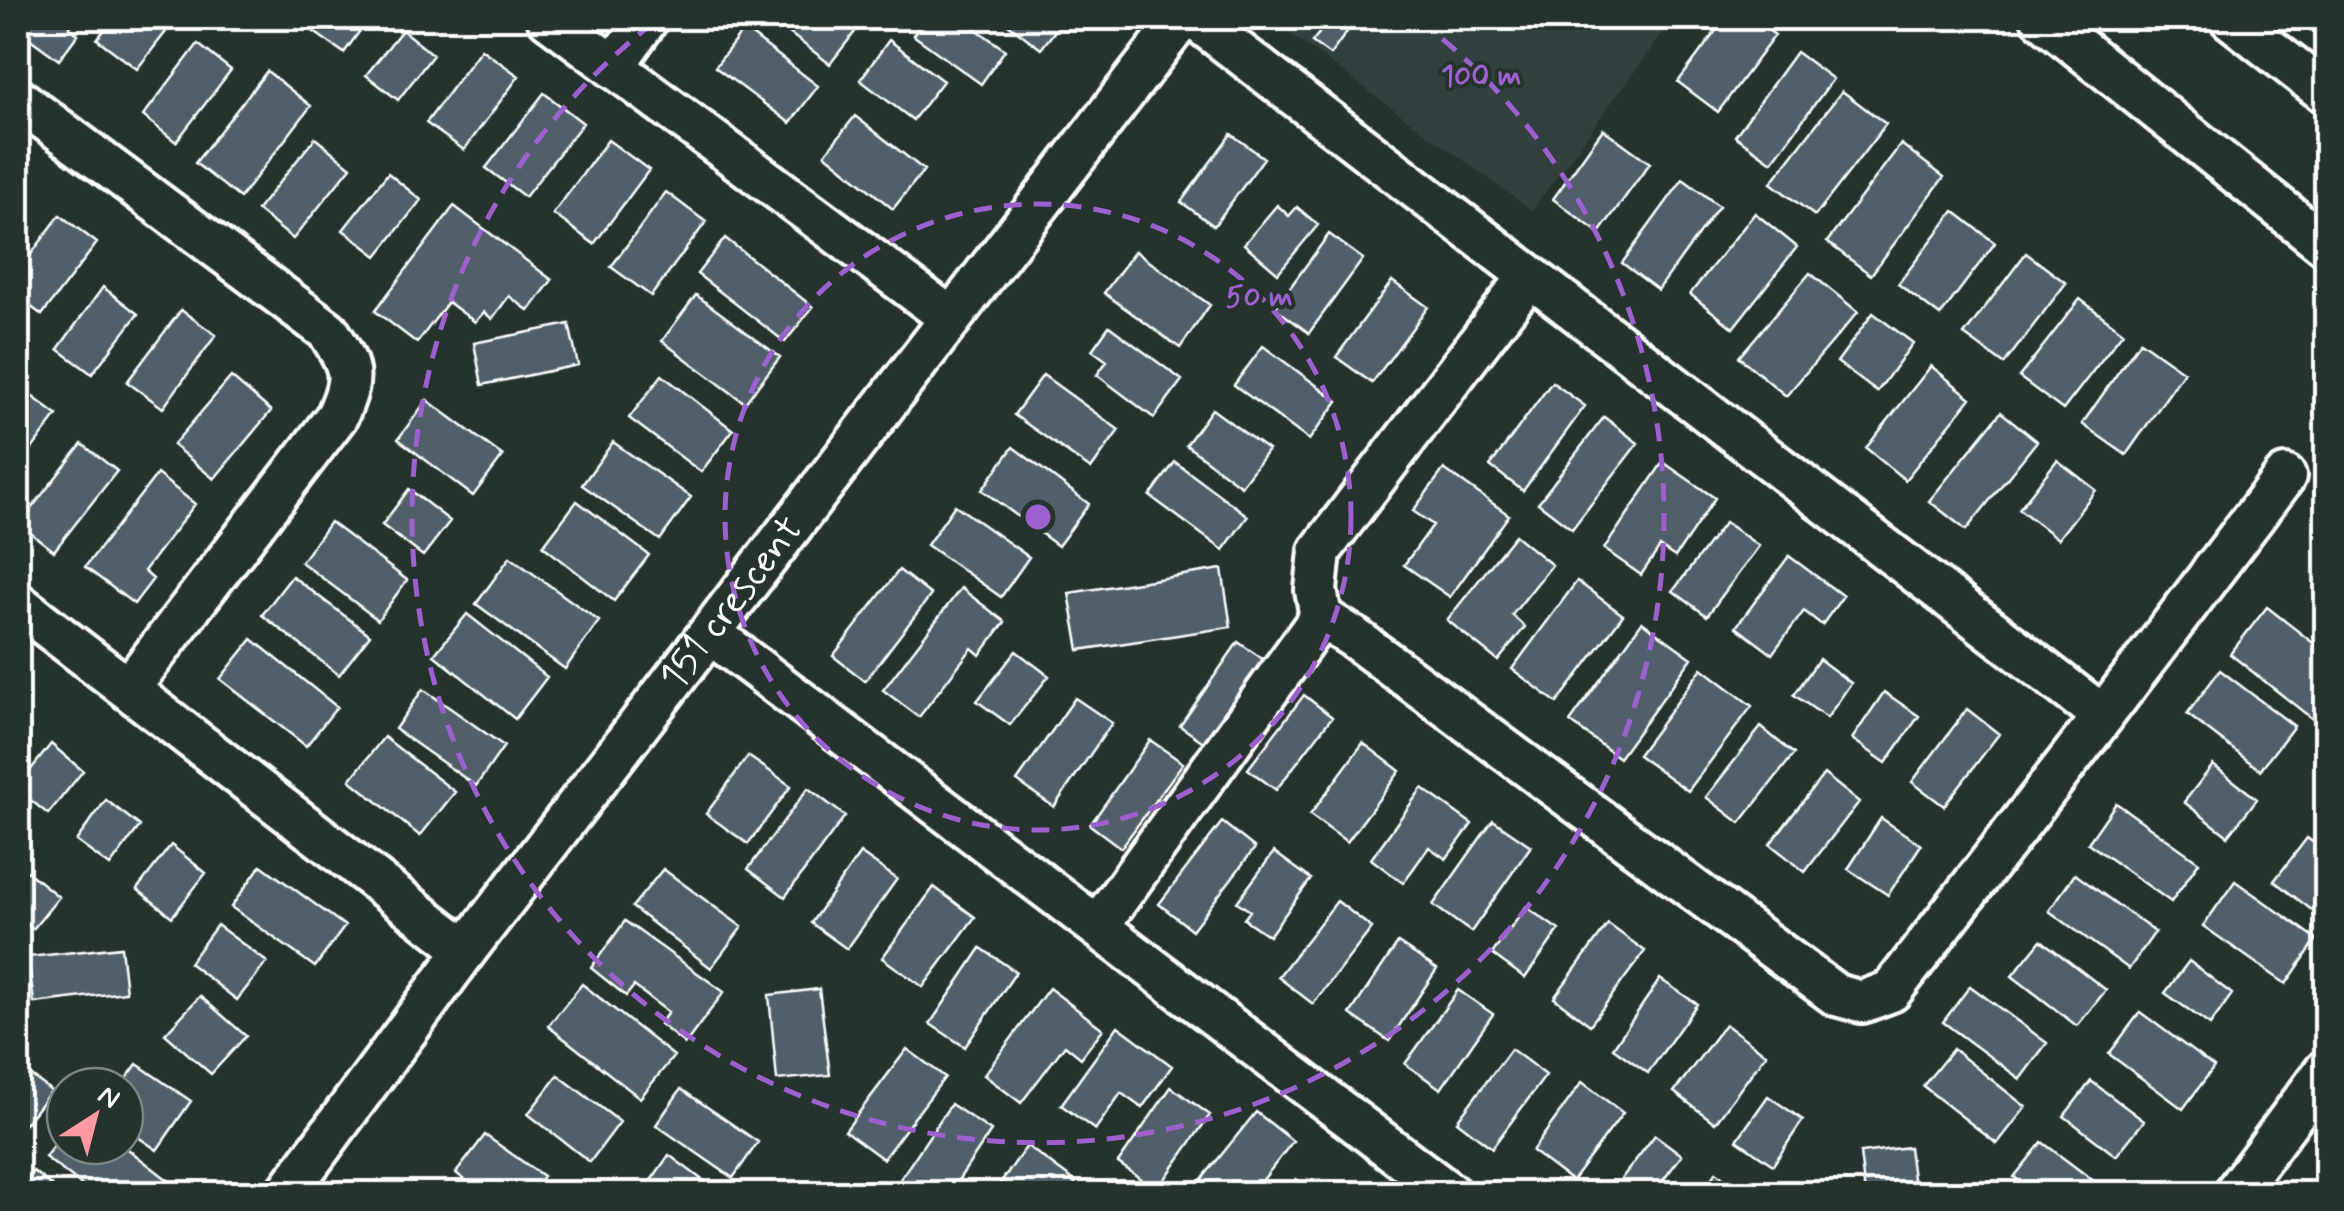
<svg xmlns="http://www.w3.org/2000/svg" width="2344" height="1211" viewBox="0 0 2344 1211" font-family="Mynerve,sans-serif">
<rect width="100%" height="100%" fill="#26332d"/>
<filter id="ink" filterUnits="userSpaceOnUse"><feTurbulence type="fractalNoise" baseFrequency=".01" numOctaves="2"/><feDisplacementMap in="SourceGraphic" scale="20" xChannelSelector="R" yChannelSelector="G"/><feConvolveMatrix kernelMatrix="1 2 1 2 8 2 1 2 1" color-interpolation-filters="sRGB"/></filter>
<g filter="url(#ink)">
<path fill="#334040" d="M1294,18H1674L1532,210L1285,30Z"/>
<path fill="#515e6b" stroke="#fff" stroke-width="2.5" d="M18,18H77L69,28L78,34L59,60L18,30Z
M114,18H174L176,19L137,69L97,39Z
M313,18H369L344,53L307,27Z
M786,18H852L861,24L830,64L780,26Z
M926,18H961L1005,50L981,84L913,35Z
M1000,18H1065L1041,49Z
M1331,18H1357L1330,55L1312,42Z
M1696,18H1751L1775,35L1718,112L1678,82L1715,32Z
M2303,18H2326V35Z
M744,29L818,86L790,123L715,67Z
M402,30L433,55L398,100L366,75Z
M889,40L943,81L913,120L860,80Z
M198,44L231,70L176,142L143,116Z
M481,49L519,76L464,150L426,123Z
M1796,52L1833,79L1772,162L1735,136Z
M267,71L311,106L240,198L195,163Z
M1842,91L1886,124L1815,216L1771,183Z
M544,93L583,123L525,197L486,168Z
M855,116L924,170L893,209L825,154Z
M1603,129L1650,163L1599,233L1553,199Z
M1231,134L1264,158L1214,226L1181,202Z
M315,138L351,167L293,239L257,210Z
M608,140L649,170L594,244L553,214Z
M1901,144L1944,177L1871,275L1827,242Z
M388,173L421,200L377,256L343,230Z
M1683,179L1719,206L1658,290L1622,263Z
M666,192L706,222L651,296L611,267Z
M1277,205L1289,216L1297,207L1318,225L1278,273L1244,244Z
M454,206L552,280L529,311L509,296L492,319L484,312L475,322L448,302L417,343L375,311Z
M1954,211L1995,243L1940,316L1898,284Z
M1755,213L1797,247L1733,328L1690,294Z
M60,215L97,243L42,315L18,297V272Z
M1329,234L1363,259L1309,333L1275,308Z
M725,238L813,307L785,342L697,274Z
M1135,251L1210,305L1180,348L1104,293Z
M2026,253L2066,283L2004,364L1964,335Z
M1810,273L1858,312L1786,396L1739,357Z
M1392,281L1428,307L1372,383L1336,357Z
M103,287L138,314L92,374L58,349Z
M696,295L780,357L745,403L662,341Z
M2080,299L2123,332L2063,410L2019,377Z
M181,310L216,335L163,408L127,382Z
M1873,313L1913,343L1877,392L1837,362Z
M569,324L578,365L482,385L474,343Z
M1109,326L1182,380L1154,418L1097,375L1107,361L1092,350Z
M2140,341L2184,372L2126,455L2082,424Z
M1263,346L1338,401L1309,440L1234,385Z
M1931,366L1971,398L1905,480L1866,448Z
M662,375L733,430L701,472L629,418Z
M1043,375L1119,430L1091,469L1014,415Z
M231,377L271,411L214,479L173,445Z
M1552,382L1585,406L1523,491L1490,466Z
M25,391L57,415L18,468V400Z
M427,400L503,456L473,496L398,439Z
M1212,409L1268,450L1241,486L1186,445Z
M2001,412L2037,441L1966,530L1929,501Z
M1604,417L1638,443L1572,529L1538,503Z
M613,442L691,497L660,540L582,485Z
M82,444L117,471L54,551L19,524Z
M1013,447L1089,504L1058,546L982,490Z
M2057,460L2096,490L2058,539L2019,509Z
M1175,462L1248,516L1223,550L1150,496Z
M1663,462L1715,498L1675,557L1660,547L1641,575L1604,549Z
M1444,469L1509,515L1450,597L1404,565L1433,525L1413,511Z
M157,474L195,504L144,571L153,579L134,604L85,567Z
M409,489L450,521L423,556L382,525Z
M577,501L649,555L614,601L543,546Z
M955,505L1029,557L1001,597L927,545Z
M330,522L407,580L378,620L301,562Z
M1725,522L1759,546L1707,616L1673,591Z
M1515,535L1552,565L1512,615L1525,627L1498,661L1447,620Z
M1789,556L1843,596L1822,625L1804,611L1772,654L1736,627Z
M510,557L599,621L565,669L476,604Z
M1222,569L1231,627L1079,650L1069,593Z
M899,570L931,595L865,681L833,656Z
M292,576L370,635L339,675L262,615Z
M1577,581L1623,615L1557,703L1512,669Z
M961,588L1005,622L980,655L972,648L919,717L883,690Z
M2267,607L2326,653V717L2320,725L2230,654Z
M467,614L547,677L515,719L434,655Z
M1642,622L1692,658L1619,758L1570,722Z
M252,639L337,707L306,746L220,679Z
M1238,642L1276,668L1218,752L1180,726Z
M1016,651L1049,676L1010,725L977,701Z
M1819,659L1851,683L1827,718L1794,695Z
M1702,668L1752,706L1688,791L1638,755Z
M2220,670L2294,726L2260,770L2187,714Z
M423,689L504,746L476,786L395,729Z
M1884,692L1919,716L1886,763L1852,739Z
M1304,695L1332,717L1276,790L1248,769Z
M1075,698L1112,723L1054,807L1017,781Z
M1967,709L1999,734L1944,806L1912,782Z
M1761,727L1794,754L1740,823L1706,797Z
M384,737L455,792L420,836L350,780Z
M1150,740L1183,763L1121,848L1090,825Z
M1363,743L1400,771L1347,842L1310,815Z
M51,744L83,771L48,814L18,790V786Z
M748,756L791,786L748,844L706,814Z
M2213,765L2257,799L2228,836L2184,802Z
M1824,774L1859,802L1805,872L1770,844Z
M808,788L845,816L785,897L748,869Z
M1422,788L1472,824L1446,859L1429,847L1403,883L1371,859Z
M106,800L140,826L110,866L76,841Z
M2116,803L2199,862L2171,902L2088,843Z
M1881,818L1921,845L1888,895L1848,869Z
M1493,820L1531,846L1471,932L1433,905Z
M1222,822L1255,848L1192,930L1159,904Z
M2307,838L2326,852V921L2274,881Z
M171,845L206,873L172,917L137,889Z
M1274,852L1311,879L1269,936L1244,919L1250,911L1237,902Z
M860,853L897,879L847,949L811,923Z
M18,864L59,897L33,929L18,916Z
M261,865L345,926L315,967L231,907Z
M663,869L742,927L711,968L632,907Z
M2075,874L2155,932L2129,969L2049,911Z
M2235,881L2317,939L2286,984L2203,926Z
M934,887L975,917L923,987L882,958Z
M1337,901L1372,928L1313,1004L1278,977Z
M1526,907L1559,930L1525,978L1492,954Z
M625,921L724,992L685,1044L660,1024L668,1012L634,986L626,996L591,968Z
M1608,924L1645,951L1590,1025L1554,998Z
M217,925L267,962L237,1000L189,963Z
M2041,940L2106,990L2077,1026L2012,976Z
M1398,943L1437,969L1389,1041L1350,1014Z
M121,947L126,992L34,1003L28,957Z
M981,948L1016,972L965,1047L930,1024Z
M2189,961L2232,994L2210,1025L2165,993Z
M1660,979L1697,1004L1648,1073L1613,1048Z
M582,984L674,1056L640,1098L548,1026Z
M1970,986L2047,1043L2020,1079L1943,1022Z
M1049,988L1103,1029L1081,1058L1065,1045L1021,1103L984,1075Z
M819,989L830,1075L777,1080L769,995Z
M1458,990L1493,1014L1441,1089L1405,1064Z
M200,996L246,1036L211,1074L165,1034Z
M2140,1012L2214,1067L2183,1109L2109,1054Z
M1725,1024L1766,1054L1715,1123L1674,1092Z
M1118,1026L1172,1066L1142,1108L1121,1093L1095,1130L1061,1105Z
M907,1049L945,1077L883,1159L845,1131Z
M1511,1049L1546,1075L1492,1148L1457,1121Z
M1953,1049L2026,1107L1997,1144L1923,1086Z
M137,1064L191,1101L157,1150L125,1128V1086H121Z
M18,1065L51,1091L21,1129L18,1126Z
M558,1075L620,1122L590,1162L528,1114Z
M2091,1081L2144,1121L2116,1156L2064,1116Z
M1582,1082L1623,1113L1572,1181L1532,1151Z
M1171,1087L1210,1115L1157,1190L1118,1163Z
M681,1089L758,1142L733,1178L656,1125Z
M1768,1096L1803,1120L1773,1165L1737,1140Z
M951,1104L991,1131L949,1194H895L892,1191Z
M1256,1112L1293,1141L1252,1194H1208L1197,1185Z
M65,1131V1146H124L168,1180L158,1194H93L45,1157Z
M485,1135L543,1176L530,1194H483L456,1173Z
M1655,1135L1682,1155L1653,1194H1623L1615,1187Z
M2042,1142L2111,1194H2036L2014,1177Z
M1027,1146L1076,1182L1068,1194H992Z
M1909,1147L1915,1194H1865L1860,1153Z
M669,1155L712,1187L708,1194H652L645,1189Z
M33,1171L62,1194H18Z
M1716,1172L1744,1194H1700Z
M1296,1179L1317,1194H1285Z
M2316,1180L2324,1185L2326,1181V1194H2307Z"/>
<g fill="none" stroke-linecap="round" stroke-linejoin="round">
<g stroke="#fff" stroke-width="48">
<g id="minor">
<path d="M548,18L951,318"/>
<path d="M1194,18L2103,716L1891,991L1862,1002L1836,995L1353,637L1321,617L1316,590L1320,551L1529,277"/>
<path d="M2042,18L2326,245"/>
<path d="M2230,18L2326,93"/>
<path d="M613,67L648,18"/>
<path d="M18,99L328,331C352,368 355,376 337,416L129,688"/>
<path d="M18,604L466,950"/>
<path d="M710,633L1450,1194"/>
<path d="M2103,716L2285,476"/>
<path d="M1098,926L1321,617"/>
<path id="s1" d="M286,1194L466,950L1182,18"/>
<path d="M2234,1194L2326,1070"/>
</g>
</g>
<use href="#minor" stroke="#26332d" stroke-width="40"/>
</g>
</g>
<g fill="none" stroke="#9c61cf" stroke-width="5" stroke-dasharray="18 12">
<circle cx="1038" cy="517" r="313"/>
<path d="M1419 20A626 626 0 1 1 657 20"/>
</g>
<g text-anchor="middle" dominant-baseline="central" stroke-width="8" stroke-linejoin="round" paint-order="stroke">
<g font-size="40" fill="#fff" stroke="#26332d">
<text stroke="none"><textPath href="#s1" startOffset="740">151 crescent</textPath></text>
</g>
</g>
<circle cx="1038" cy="517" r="15" fill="#9c61cf" stroke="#26332d" stroke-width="5"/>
<g font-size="30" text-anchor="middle" font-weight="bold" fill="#9c61cf" stroke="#26332d" stroke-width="8" stroke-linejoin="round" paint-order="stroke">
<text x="1481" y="85">100 m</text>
<text x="1259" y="306">50 m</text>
</g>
<rect width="2344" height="1211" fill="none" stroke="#26332d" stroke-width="60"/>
<rect x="30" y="30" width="2284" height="1151" fill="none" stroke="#fff" stroke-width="4" filter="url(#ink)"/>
<g transform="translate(95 1116) rotate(36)"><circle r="48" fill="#26332d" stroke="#7d8581" stroke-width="2.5"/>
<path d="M0-8L18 38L0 25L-18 38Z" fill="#ff9aa2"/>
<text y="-15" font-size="28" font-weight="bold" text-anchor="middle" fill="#ffffff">N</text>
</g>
</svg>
